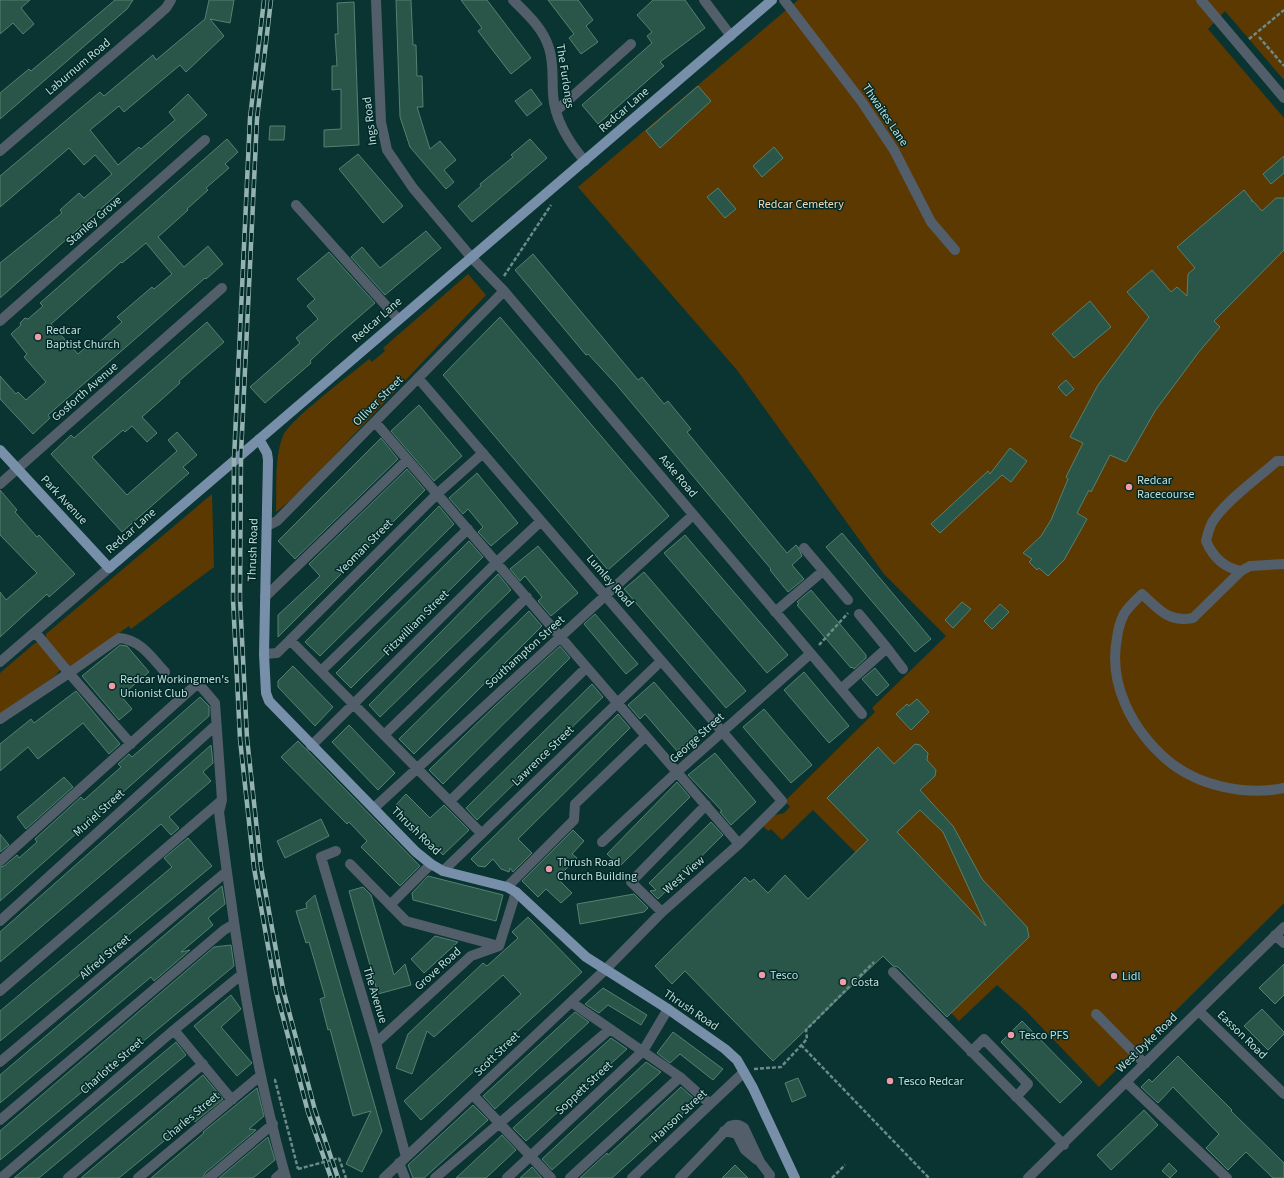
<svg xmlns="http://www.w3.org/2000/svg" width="1284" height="1178" viewBox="0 0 1284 1178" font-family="'Source Sans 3',sans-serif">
<rect width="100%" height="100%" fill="#0a3432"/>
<path fill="#5d3902" d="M798,0H1284V80L1225,11L1208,29L1284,118V903L1099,1087L1026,1011L997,985L959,1021L827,885L858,855L813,810L782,840L771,829L768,831L762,825L771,816L784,813L790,807L785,801L875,712L872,708L946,636L884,574L737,370L578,187Z
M468,274L486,295L296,496L276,512C277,490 274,457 283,436C289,420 353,373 369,359L372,362L385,351L383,348Z
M212,494L214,567L131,629L129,626L70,668L46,639V634Z
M35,643H40L61,669L55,676L0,714V673Z"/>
<path fill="#295648" stroke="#548171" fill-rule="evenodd" d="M0,0H30L21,8L34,24L23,34L13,23L0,34Z
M115,0H133L127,9L0,119V93L29,69L31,71Z
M209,0H234L230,23L210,19L224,36L186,72L180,65L124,112L119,106L90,130L118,165L139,147L141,149L175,120L169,112L188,94L207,115L0,298V263L62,213L60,210L79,193L84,198L112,174L95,155L84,165L69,148L0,207V176L100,92L104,96L153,55L156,60L205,19Z
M396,0H411L413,45H416L417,76H422L423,107H417L430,149L440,141L456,160L444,170L454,182L446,189L410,147L400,117Z
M461,0H487L531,58L511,74L478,31L482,28Z
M548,0H578L593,20L586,26L598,42L581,54L569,38L574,34Z
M653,0H685L705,28L660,62L664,66L598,124L582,105L652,43L647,36L652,32L637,15Z
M354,2L359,145L324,147V130L341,129V89L332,90V66H337L335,34H338L337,3Z
M698,86L711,101L660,148L646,131Z
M531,89L542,104L527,116L515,101Z
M270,126H285L284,140H269Z
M227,139L238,152L225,164L229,168L206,188L208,190L187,209L188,210L158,237L184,267L208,246L223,264L206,279L205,278L48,415L50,418L33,434L0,399V376L16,394L18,392L26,400L46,382L24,357L27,354L11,334L21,325L20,323L25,318L28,319L43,306L40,303ZM146,243L172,274L154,289L152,287L117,317L122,322L96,345L93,341L78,354L51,324L121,262L122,263Z
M530,139L547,158L472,222L458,206L481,186L480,184L513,157L511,155Z
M774,147L783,158L762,177L753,166Z
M358,154L403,206L383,223L339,169Z
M1284,156V173L1271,184L1263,174Z
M718,188L736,209L725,218L707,197Z
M1244,190L1252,200L1251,201H1253L1262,211L1276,198H1284V250L1214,321L1220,327L1198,353L1155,411L1126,462L1110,455L1091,492L1089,490L1077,513L1087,519L1064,560L1048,576L1039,568L1037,570L1029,562L1032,559L1023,553L1041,536L1051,520L1068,479L1066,477L1083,443L1070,437L1098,385L1149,317L1127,292L1152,270L1171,292L1177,287L1187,296L1188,274L1195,268L1177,247Z
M426,231L441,248L385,295L351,257L362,247L380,268Z
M329,252L375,303L330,342L310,361L311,363L265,403L250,387L300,343L296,338L318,319L307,306L315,299L297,279Z
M533,254L638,380L642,377L664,404L668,401L691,429L687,432L787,553L796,545L798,547L802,556L792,565L804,579L788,592L770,570L771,569L615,383L588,354L586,355L515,270Z
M1090,301L1111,327L1074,358L1052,334Z
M500,317L669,516L608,570L443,375Z
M207,322L224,342L179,381L180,383L142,417L157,433L147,442L132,426L125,432L123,430L92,457L127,495L177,451L168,440L177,432L197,455L183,467L189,473L122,532L51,454L71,435L74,438Z
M1066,380L1074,389L1066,396L1058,387Z
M419,405L462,456L434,481L391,431Z
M381,438L398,459L295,559L278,541Z
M1010,448L1027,461L1011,482L1002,475L940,533L931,524L988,471L990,474Z
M407,469L425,490L278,637V615L320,576L309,564Z
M477,473L518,523L491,546L478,532L483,527L468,509L463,514L449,498Z
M0,490L17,510L15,512L37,537L39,535L75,574L49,597L47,594L0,637V592L6,600L37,573L0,535Z
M439,506L454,524L320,656L305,642Z
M842,533L931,639L915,652L826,547Z
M685,535L788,655L767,673L664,553Z
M469,541L483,557L351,688L336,673Z
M538,546L578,593L551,616L538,601L542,597L525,576L520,581L510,569Z
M644,572L746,691L726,708L624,589Z
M498,574L511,590L380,717L369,705Z
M811,590L866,655V658L854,669L852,667L851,668L797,605L799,604L797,602Z
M962,602L971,609L953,628L945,620Z
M1000,604L1009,612L992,629L984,621Z
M529,611L542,626L414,754L399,739Z
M595,614L638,664L626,674L584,624Z
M120,645L127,646L149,672L121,696L132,709L119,720L82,676Z
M560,646L570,658L443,784L429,770L496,705Z
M293,666L333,707L315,726L278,687V681Z
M875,668L889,685L877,696L862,679Z
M804,672L849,726L829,743L784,690Z
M654,682L698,733L677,751L645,714L640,719L628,705Z
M592,684L603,697L477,820L466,808Z
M76,691L120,744L109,754L83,723L38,759L28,747L0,771V744L31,719L34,723Z
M200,697L209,706V716L0,901V867L4,866L17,855L19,858L37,842L35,839L81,797L84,800L121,767L118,764L129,754L132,757Z
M917,699L929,712L911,730L896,714L907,704L909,706Z
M764,709L812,765L791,783L743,727Z
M618,714L630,728L518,839L532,853L513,872L510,868L509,872L501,869L493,859L485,867L478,866L471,859Z
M349,725L395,773L378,790L332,742Z
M298,741L420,866L400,886L361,847L367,841L349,822L347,824L281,757Z
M915,744L920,745L928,753L927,760L936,770L935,776L920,790L953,826L982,879L1027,927L1029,937L947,1017L898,967L893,966L883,956L773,1061L685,971L672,984L655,966L745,877L750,882L754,879L768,893L785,875L808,899L868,840L827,798L878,747L894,764ZM920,810L943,832L986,926L897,832Z
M211,745L213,763L203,772L211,781L169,817L179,828L171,835L161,824L0,962V932Z
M715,753L756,802L731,825L720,812L722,811L688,775Z
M64,777L73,787L26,829L17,817Z
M677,782L690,797L620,866L607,854Z
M406,794L430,818L444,805L469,830L443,855L395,806Z
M321,819L329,836L285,858L277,841Z
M711,822L723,835L658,899L650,891L656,890L649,883Z
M573,830L584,841L572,854L577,858L557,878L572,893L561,903L546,889L538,897L522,881Z
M0,834L9,845L0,852Z
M188,838L212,866L0,1041V1011L172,867L164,858Z
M428,876L503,895L496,921L413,900L412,893Z
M222,886L225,904L208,918L213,925L181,952L190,950L154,981L151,977L0,1103V1075Z
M363,887L371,895L394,975L405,964L411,985L378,994L349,891Z
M634,894L648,908L644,912L580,924L577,904Z
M315,895L382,1131L362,1172L346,1164L371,1111L353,1116L330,1029L328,1030L320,999L325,997L309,942L306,943L296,911L307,908L306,903Z
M528,917L582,972L421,1120L404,1101L521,994L503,975L434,1037L427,1031L412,1074L396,1068L408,1034L483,963L487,966L518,938L512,932Z
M435,936L458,942L424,973L411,959Z
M231,945L234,966L0,1160V1131L214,947Z
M1284,964V995L1275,1004L1259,988Z
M603,988L647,1015L641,1025L608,1005L599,1013L585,1004Z
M231,995L241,1009L221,1027L252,1063L237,1076L194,1026Z
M1262,1009L1284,1032V1034L1268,1050L1244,1026Z
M575,1012L589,1022L495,1109L483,1096Z
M1022,1021L1082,1082L1060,1103L1001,1042Z
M673,1032L723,1069L713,1080L680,1054L670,1063L657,1053Z
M611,1038L627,1049L526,1141L513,1128Z
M176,1042L186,1055L39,1178H14Z
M1178,1056L1232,1110L1231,1111L1284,1163V1178H1273L1246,1152L1228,1170L1206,1148L1219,1134L1173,1087L1158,1103L1141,1087L1149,1079L1152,1082Z
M646,1062L661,1072L552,1170L542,1159Z
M203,1075L223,1099L195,1122L192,1118L119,1178H81Z
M798,1078L806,1096L792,1102L785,1083Z
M681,1087L697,1101L612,1178H580L607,1153L608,1155Z
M257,1088L264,1116L249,1129L256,1130L205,1173L203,1178H151L204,1133L203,1132Z
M473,1105L488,1120L424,1178H413L408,1165Z
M1144,1110L1158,1125L1111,1170L1097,1155Z
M502,1135L516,1150L486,1178H456Z
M268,1137L275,1160L253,1178H219Z
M1169,1163L1177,1171L1170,1178L1162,1171Z
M735,1165L748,1178H722Z
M532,1167L542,1178H520Z"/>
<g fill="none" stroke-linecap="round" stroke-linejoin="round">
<path stroke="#6a8b89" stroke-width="2.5" stroke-dasharray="4 2" stroke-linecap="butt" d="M1259,37L1284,66
M1249,39L1284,10
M504,276L551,205
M819,645L848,613
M801,1045L929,1178
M754,1069L781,1067L807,1039L806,1030L874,962
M274,1080H275L298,1169
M339,1158L346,1178
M832,1178L845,1165"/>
<path stroke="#535e6b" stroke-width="10" d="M376,0L381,122L387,150L413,188L471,257L504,291L862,714
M513,0C527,14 543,28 549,48C554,63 552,78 553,94C554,118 569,143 585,161
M704,0L731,36
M784,0L862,102L894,150L931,222L955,250
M1201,0L1284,98
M556,111L631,44
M0,151L147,25L166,8L171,0
M296,205L398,319
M0,321L205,140
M375,422L739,844
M0,484L222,288
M267,526L277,521L504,291
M804,548L848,600
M1284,564L1250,566L1241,571L1193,618C1168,623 1159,609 1142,594C1136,600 1128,607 1124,614C1120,622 1118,630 1117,638C1108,684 1132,729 1166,759C1197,786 1245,796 1284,788
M1241,571C1224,568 1213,557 1206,541C1208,534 1209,527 1213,521C1227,500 1258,478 1277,461H1284
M265,597L407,460
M775,612L823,571
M859,614L887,648
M290,640L481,833
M264,654L277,653L437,494L483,453
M0,662L109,568
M321,671L468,529
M841,689L887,648L903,669
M0,719L69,673L35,632
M384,735L527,597
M131,744L69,673L119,638C141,640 151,657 165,672
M311,746L496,563L541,521
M450,801L586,668
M374,808L693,515
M602,842L677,772L810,654
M336,851L321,857L376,1043L406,1157
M0,861L198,683L215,703L222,800L219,812C235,936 252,1058 286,1178
M350,864L406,921L499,946
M443,871L661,661
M507,887L574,820L575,804L646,736
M390,905L431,864
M662,912L631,882L706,805
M0,921L216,725
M1275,935L1284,943
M893,972L1064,1145
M0,991L222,800
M571,1002L680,1077L710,1104
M1199,1011L1284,1094
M1096,1014L1145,1064
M174,1030L232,1100
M376,1043L471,956L499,946L516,892
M971,1052L984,1039L1028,1084L1016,1097
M0,1062L226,872
M1126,1082L1227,1178
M473,1095L551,1178
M0,1120L224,930L234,924
M724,1131L737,1134L745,1150L757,1160
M399,1163L405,1178
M1,1178L174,1030L241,975
M68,1178L203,1064
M138,1178L260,1076
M209,1178L273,1124
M276,1178L284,1171
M384,1178L605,970L662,912L739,844L782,801L418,378
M435,1178L609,1030
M507,1178L643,1051L668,1009
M570,1178L680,1077
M632,1178L744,1072
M680,1178L730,1126C735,1124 739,1124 744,1128L760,1162L770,1175L769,1178
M1028,1178L1284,927"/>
<path stroke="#778fa9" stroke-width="10" d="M259,439L267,453L268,460L264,654L266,693L269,701L416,852L431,864L443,871L507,887L516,892L586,957L668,1009L725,1049L737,1060L753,1088L795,1178
M0,450L109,568L772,0"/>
<g stroke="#94b2b0" stroke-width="4.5">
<path id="rail" d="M264,0L250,118L234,459L233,599L240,739L254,868L276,991L308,1112L331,1178
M271,0L257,119L241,454L240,599L247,738L261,867L283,989L315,1110L338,1178"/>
</g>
<use href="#rail" stroke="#002a28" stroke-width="3" stroke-dasharray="9" stroke-linecap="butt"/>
<path stroke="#6a8b89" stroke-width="2.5" stroke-dasharray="4 2" stroke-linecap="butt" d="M298,1169L339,1158"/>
</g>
<g fill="#f39aa7" stroke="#002a28" stroke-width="1.5">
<circle cx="38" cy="337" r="4"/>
<circle cx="1129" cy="487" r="4"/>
<circle cx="112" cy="686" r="4"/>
<circle cx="549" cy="869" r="4"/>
<circle cx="762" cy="975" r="4"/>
<circle cx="1114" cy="976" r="4"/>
<circle cx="843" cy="982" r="4"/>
<circle cx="1011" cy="1035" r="4"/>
<circle cx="890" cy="1081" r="4"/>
</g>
<g text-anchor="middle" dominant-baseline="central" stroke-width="3" stroke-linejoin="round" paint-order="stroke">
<g font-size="12" fill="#c3dddb" stroke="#002a28">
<text transform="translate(78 67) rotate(-40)">Laburnum Road</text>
<text transform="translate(565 76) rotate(81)">The Furlongs</text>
<text transform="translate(624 110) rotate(-41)">Redcar Lane</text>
<text transform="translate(885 115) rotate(56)">Thwaites Lane</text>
<text transform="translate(370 121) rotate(-97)">Ings Road</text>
<text transform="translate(94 221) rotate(-41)">Stanley Grove</text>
<text transform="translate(377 320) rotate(-41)">Redcar Lane</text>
<text transform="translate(85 392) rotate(-41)">Gosforth Avenue</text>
<text transform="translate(378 401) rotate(-45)">Olliver Street</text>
<text transform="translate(678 476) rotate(50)">Aske Road</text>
<text transform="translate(64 500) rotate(47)">Park Avenue</text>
<text transform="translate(131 531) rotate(-41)">Redcar Lane</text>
<text transform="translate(365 547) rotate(-45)">Yeoman Street</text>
<text transform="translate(253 550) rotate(-88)">Thrush Road</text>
<text transform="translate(610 581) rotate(49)">Lumley Road</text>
<text transform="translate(416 623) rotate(-45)">Fitzwilliam Street</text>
<text transform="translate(525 652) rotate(-42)">Southampton Street</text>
<text transform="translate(697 738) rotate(-42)">George Street</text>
<text transform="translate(543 756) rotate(-44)">Lawrence Street</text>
<text transform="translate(99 813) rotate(-42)">Muriel Street</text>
<text transform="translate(416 831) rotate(44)">Thrush Road</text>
<text transform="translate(684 875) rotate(-41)">West View</text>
<text transform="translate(105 957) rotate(-40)">Alfred Street</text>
<text transform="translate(438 969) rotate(-42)">Grove Road</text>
<text transform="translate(375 995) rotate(73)">The Avenue</text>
<text transform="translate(691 1010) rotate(34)">Thrush Road</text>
<text transform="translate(1242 1035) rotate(44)">Easson Road</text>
<text transform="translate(1147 1043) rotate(-44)">West Dyke Road</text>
<text transform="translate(497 1054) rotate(-44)">Scott Street</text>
<text transform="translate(112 1066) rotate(-41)">Charlotte Street</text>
<text transform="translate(584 1088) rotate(-43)">Soppett Street</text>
<text transform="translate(679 1116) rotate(-43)">Hanson Street</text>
<text transform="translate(191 1117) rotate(-40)">Charles Street</text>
</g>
<g font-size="12" fill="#f9d8b2" stroke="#002a28">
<text x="801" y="204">Redcar Cemetery</text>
</g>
<g font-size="12" fill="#c3dddb" stroke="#002a28" text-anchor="start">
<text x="46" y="330">Redcar<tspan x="46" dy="14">Baptist Church</tspan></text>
<text x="1137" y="480">Redcar<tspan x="1137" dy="14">Racecourse</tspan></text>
<text x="120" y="679">Redcar Workingmen's<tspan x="120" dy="14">Unionist Club</tspan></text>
<text x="557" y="862">Thrush Road<tspan x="557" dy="14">Church Building</tspan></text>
<text x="770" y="975">Tesco</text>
<text x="1122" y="976">Lidl</text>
<text x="851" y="982">Costa</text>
<text x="1019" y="1035">Tesco PFS</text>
<text x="898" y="1081">Tesco Redcar</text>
</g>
</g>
</svg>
